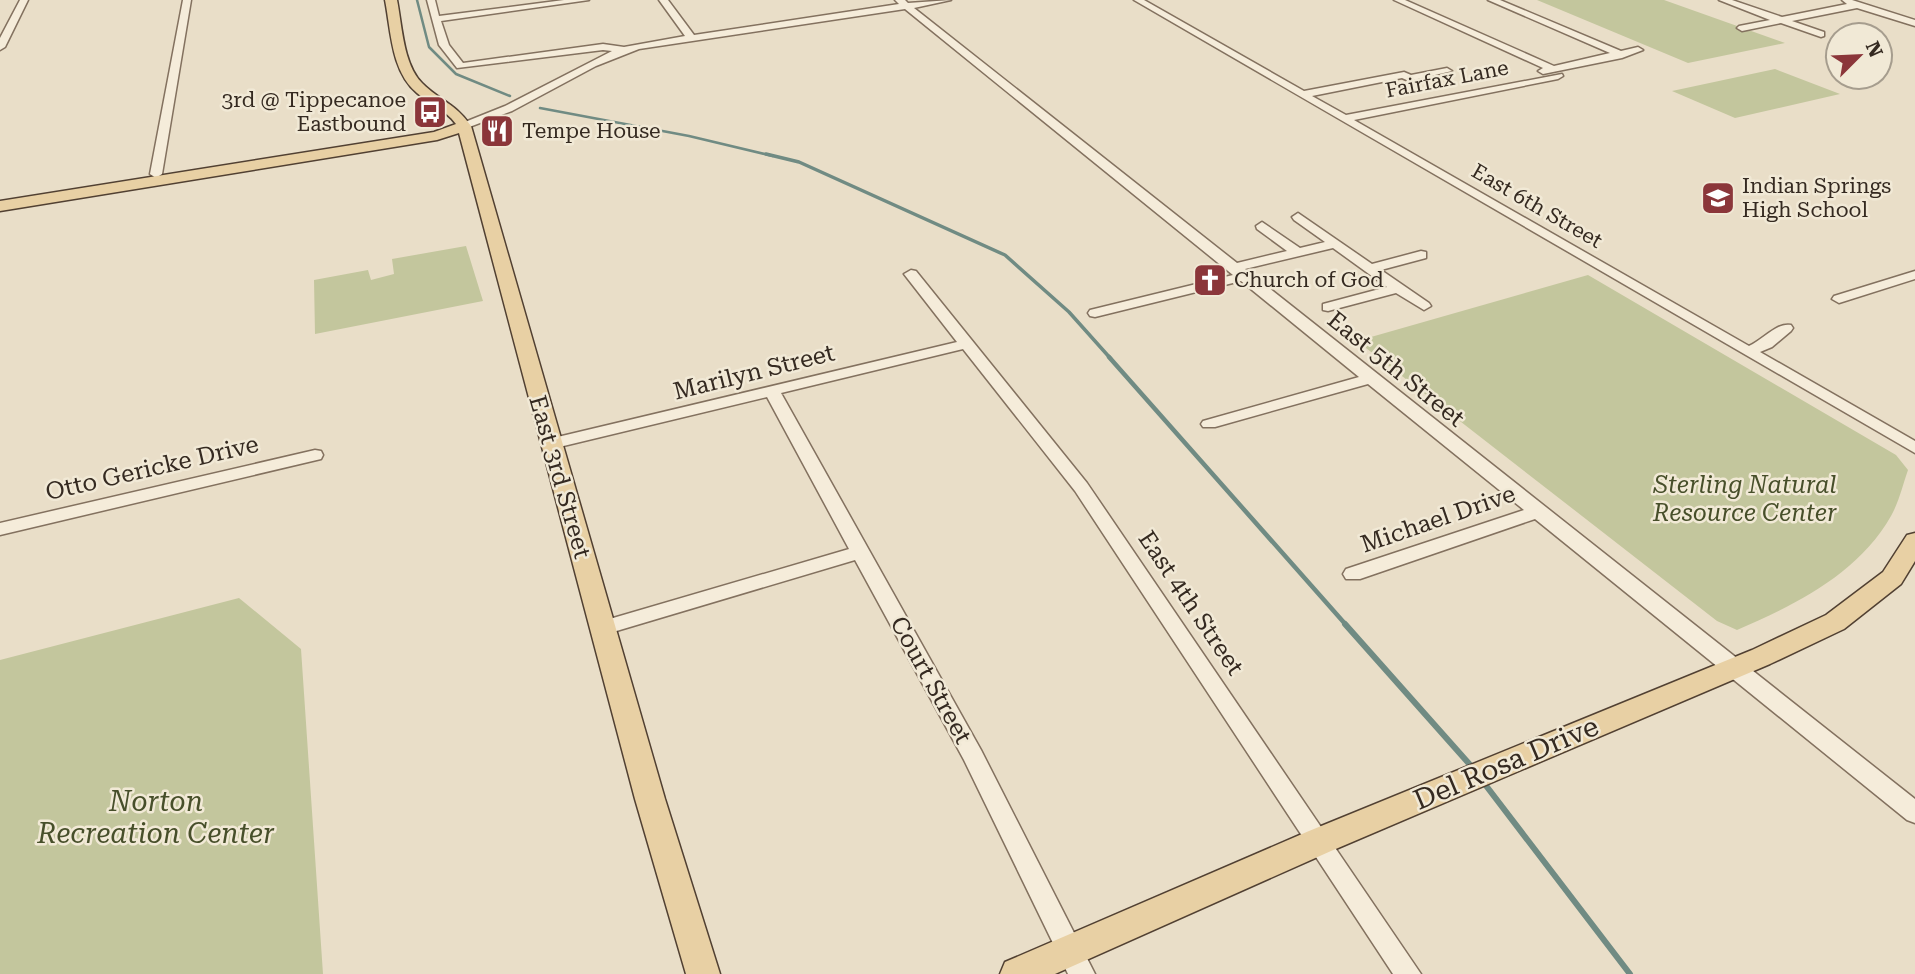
<svg xmlns="http://www.w3.org/2000/svg" width="1915" height="974" viewBox="0 0 1915 974" font-family="'Roboto Serif',serif">
<rect width="100%" height="100%" fill="#e9dec8"/>
<path fill="#c3c69d" d="M1537,0H1664L1785,43L1688,63Z
M1775,69L1840,94L1735,118L1672,91Z
M466,246L483,301L315,334L314,280L368,270L371,280L394,274L392,259Z
M1588,275L1896,455L1908,470C1903,484 1899,502 1891,516C1858,574 1795,605 1737,630L1717,621L1357,341Z
M239,598L301,649L323,974H0V660Z"/>
<g fill="none" stroke-linecap="round" stroke-linejoin="round">
<path stroke="#708b83" stroke-width="2.5" d="M417,0L429,47L456,74L510,96
M540,108L689,136L773,156"/>
<path stroke="#708b83" stroke-width="3.5" d="M766,154L799,162L1005,255L1069,312L1111,359"/>
<path stroke="#708b83" stroke-width="4.5" d="M1109,357L1347,626"/>
<path stroke="#708b83" stroke-width="6" d="M1345,624L1472,767
M1484,783L1630,974"/>
<g stroke="#83715f" stroke-width="3">
<path id="minor" d="M20,0H28L5,47L0,50V38Z
M183,0H191L162,174L156,178L150,174Z
M427,0H435L439,16L564,0H589L441,21L449,45L463,63L603,44L624,47L685,36L659,0H668L694,35L899,4L895,0H905L908,3L951,0L914,8L1237,263L1287,251L1257,229L1256,226L1262,222L1300,248L1325,242L1294,220L1292,217L1298,213L1372,264L1421,251L1426,252V258L1381,270L1429,303L1431,306L1424,310L1396,293L1328,311L1323,310V304L1387,287L1333,248L1245,269L1915,799V823L1907,820L1535,519L1360,579H1346L1343,574L1346,569L1524,510L1368,384L1215,427H1203L1201,424L1203,421L1359,377L1241,281L1095,317L1090,316L1088,313L1090,310L1233,275L905,9L639,49L596,66L512,111L464,129L458,126L460,124L505,106L612,51L603,50L457,68L439,45Z
M1134,0H1144L1304,91L1404,72L1411,75L1447,68L1452,71L1409,81L1402,78L1312,96L1346,115L1562,74L1563,76L1558,79L1354,120L1749,346C1763,340 1777,322 1791,325L1793,328L1791,331L1772,347L1760,352L1915,441V453Z
M1394,0H1405L1554,66L1610,53L1488,0H1500L1621,51L1638,47L1643,50L1622,58L1543,74L1538,71L1543,68Z
M1719,0H1732L1782,17L1847,4L1842,0H1852L1915,20V26L1857,8L1792,21L1824,32V36L1821,37L1781,23L1742,31L1737,28L1739,26L1770,20Z
M911,270L916,271L1087,483L1421,974H1393L1075,491L963,349L781,393L981,750L1095,974H1068L964,760L855,560L603,635L596,633L593,628L596,623L849,549L767,397L551,449L545,448L543,444L545,440L957,342L904,274Z
M1915,271V279L1839,303L1832,299L1834,296Z
M315,450L321,451L323,455L321,459L0,535V523Z"/>
</g>
<g stroke="#514032" stroke-width="3">
<path id="major" d="M385,0H397C402,25 403,64 422,83C440,101 455,103 471,126L665,799L720,974H686L635,799L459,133L437,140L0,211V201L434,132L456,124C445,109 430,104 417,93C391,72 391,30 385,0Z
M1915,533V561L1901,584L1844,629L1770,664L1331,851L1055,974H1000L1005,962L1309,831L1752,650L1826,615L1883,572L1907,535Z"/>
</g>
<use href="#minor" fill="#f5ecda" fill-rule="evenodd"/>
<use href="#major" fill="#e8d0a4" fill-rule="evenodd"/>
</g>
<defs>
<g id="bus-square" transform="scale(1.75)"><rect x="-9" y="-9" width="18" height="18" rx="4" fill="#8b363a" stroke="#f1e9d6"/><path d="M-5-6H5V4H4V6H2V4H-2V6H-4V4H-5ZM-3.5-4V0h7V-4ZM-3.5 1.2v1.5H-2V1.2ZM2 1.2v1.5H3.5V1.2Z" fill="#fff"/></g>
<g id="restaurant-square" transform="scale(1.75)"><rect x="-9" y="-9" width="18" height="18" rx="4" fill="#8b363a" stroke="#f1e9d6"/><path d="M-5-6h1v4h1v-4h1v4h1v-4h1v5L-1.5 .5V6h-2V.5L-5-1ZM5-6V6H3V1.5H1.5Q1.5-4 5-6Z" fill="#fff"/></g>
<g id="school-square" transform="scale(1.75)"><rect x="-9" y="-9" width="18" height="18" rx="4" fill="#8b363a" stroke="#f1e9d6"/><path d="M0-5L7-2L0 1L-7-2ZM-4 1L0 2.5L4 1V4Q0 6-4 4Z" fill="#fff"/></g>
<g id="church-square" transform="scale(1.75)"><rect x="-9" y="-9" width="18" height="18" rx="4" fill="#8b363a" stroke="#f1e9d6"/><path d="M-1.2-6h2.4v3.5h3.3v2.4h-3.3V6h-2.4V-.1h-3.3v-2.4h3.3Z" fill="#fff"/></g>
</defs>
<g fill-rule="evenodd">
<use href="#bus-square" x="430" y="112"/>
<use href="#restaurant-square" x="497" y="131"/>
<use href="#school-square" x="1718" y="198"/>
<use href="#church-square" x="1210" y="280"/>
</g>
<g text-anchor="middle" dominant-baseline="central" stroke-width="5" stroke-linejoin="round" paint-order="stroke">
<g font-size="21" fill="#352a21" stroke="#f1e9d6">
<text transform="translate(1447 79) rotate(-11)">Fairfax Lane</text>
<text transform="translate(1537 206) rotate(30)">East 6th Street</text>
</g>
<g font-size="21" fill="#352a21" stroke="#f1e9d6" text-anchor="start">
<text x="406" y="100" text-anchor="end">3rd @ Tippecanoe<tspan x="406" dy="24">Eastbound</tspan></text>
<text x="522" y="131">Tempe House</text>
<text x="1742" y="186">Indian Springs<tspan x="1742" dy="24">High School</tspan></text>
<text x="1234" y="280">Church of God</text>
</g>
<g font-size="24" fill="#352a21" stroke="#f1e9d6">
<text transform="translate(1396 369) rotate(39)">East 5th Street</text>
<text transform="translate(754 372) rotate(-14)">Marilyn Street</text>
<text transform="translate(152 468) rotate(-13)">Otto Gericke Drive</text>
<text transform="translate(560 477) rotate(74)">East 3rd Street</text>
<text transform="translate(1438 519) rotate(-19)">Michael Drive</text>
<text transform="translate(1191 603) rotate(56)">East 4th Street</text>
<text transform="translate(931 680) rotate(61)">Court Street</text>
</g>
<g font-size="24" font-style="italic" fill="#474f2a" stroke="#f1e9d6">
<text x="1745" y="485">Sterling Natural<tspan x="1745" dy="28">Resource Center</tspan></text>
</g>
<g font-size="28" fill="#352a21" stroke="#f1e9d6">
<text transform="translate(1506 763) rotate(-23)">Del Rosa Drive</text>
</g>
<g font-size="28" font-style="italic" fill="#474f2a" stroke="#f1e9d6">
<text x="156" y="801">Norton<tspan x="156" dy="32">Recreation Center</tspan></text>
</g>
</g>
<g transform="translate(1859 56) rotate(66)"><circle r="33" fill="#f1e9d6" stroke="#a69d8e" stroke-width="2"/>
<path d="M0-5L12 26L0 18L-12 26Z" fill="#8b363a"/>
<text y="-10" font-size="19" font-weight="bold" text-anchor="middle" fill="#352a21">N</text>
</g>
</svg>
